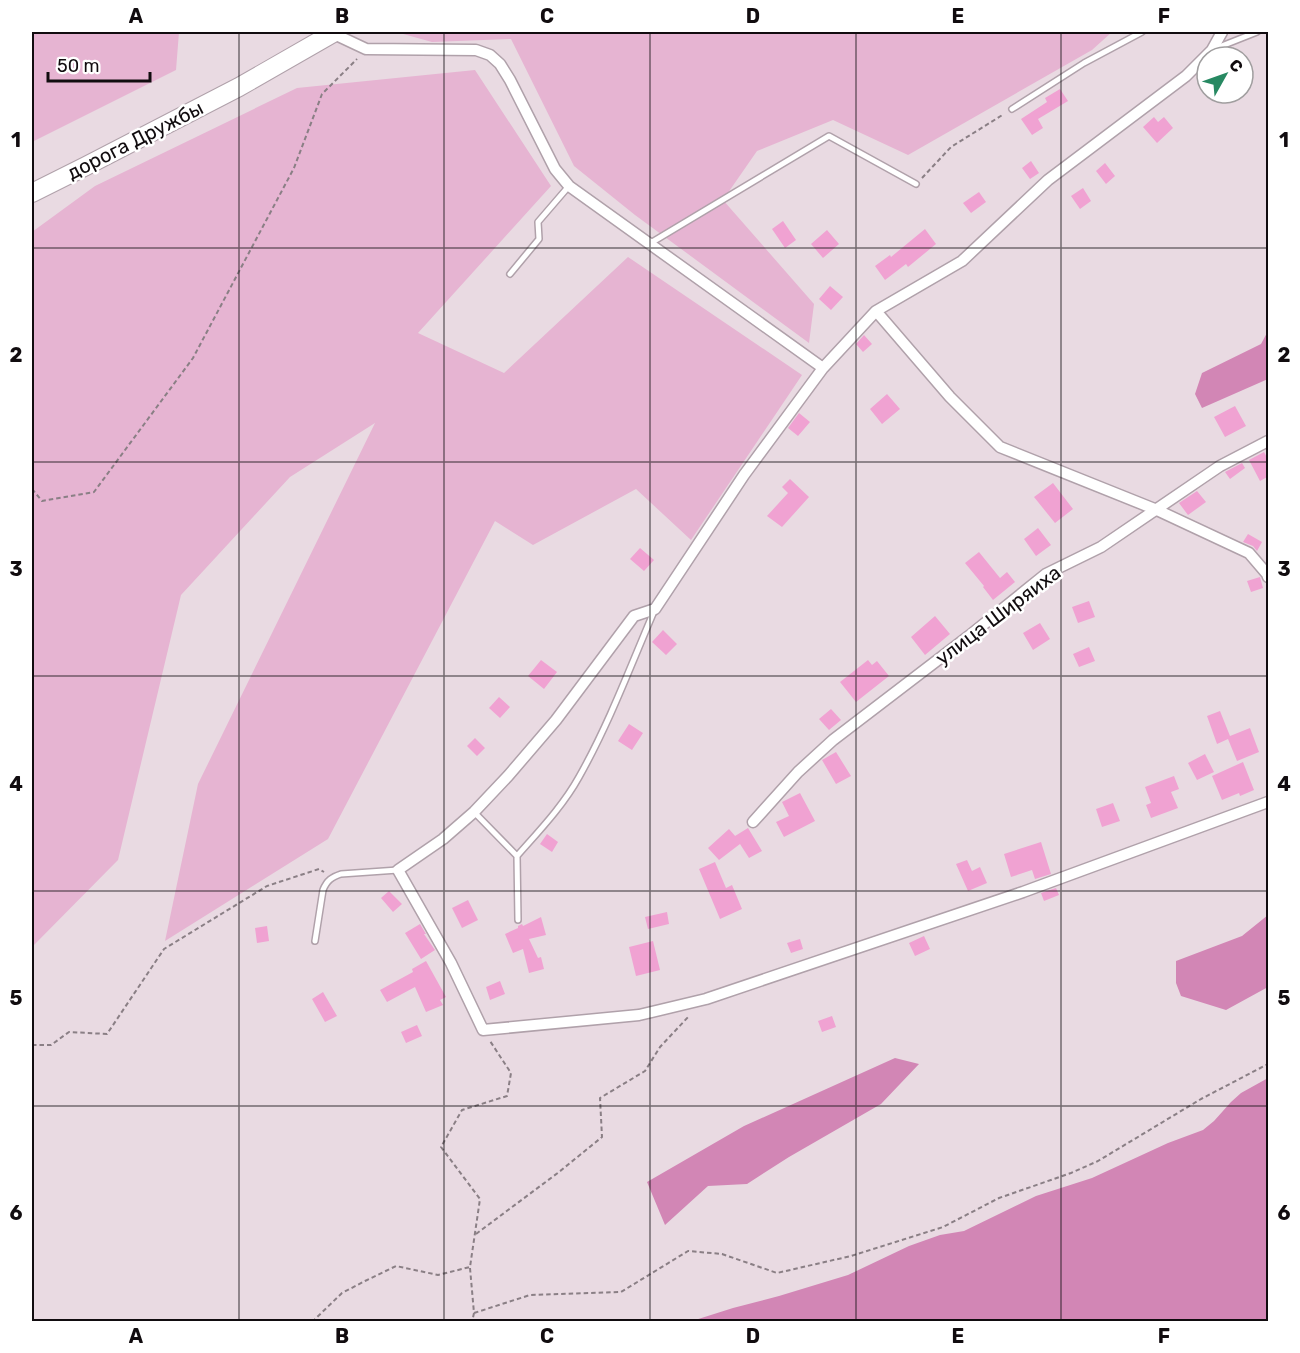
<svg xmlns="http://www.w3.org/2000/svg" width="1300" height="1353" viewBox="0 0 1300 1353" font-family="Rubik,sans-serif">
<rect width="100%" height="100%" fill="#e9dae2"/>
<path fill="#e6b4d2" d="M32,32H179L176,70L32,142Z
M396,32H1112L1092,50L908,155L833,120L757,151L723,200L814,304L809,343L635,215L574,166L511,39L432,42Z
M475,70L551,186L418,333L504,373L628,257L802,375L691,540L636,489L533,545L495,521L328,839L165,941L198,784L375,423L290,477L181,595L118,860L32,947V232L95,186L297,88Z"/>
<path fill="#d286b5" d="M1268,331V379L1202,408L1195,394L1202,373L1261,344Z
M1268,915V987L1226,1010L1181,996L1176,983V961L1242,936Z
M895,1058L919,1064L881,1104L789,1157L747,1184L708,1186L665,1225L647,1182L744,1126Z
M1268,1078V1321H692L733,1308L779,1296L848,1275L909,1246L940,1235L964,1231L1036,1196L1092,1178L1168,1143L1203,1130L1214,1121L1231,1102L1241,1093Z"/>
<path fill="#f0a2d2" d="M1060,89L1068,101L1038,119L1043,128L1032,135L1021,119L1047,102L1045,98Z
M1154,117L1158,122L1164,117L1173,128L1157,143L1143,127Z
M1031,161L1039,173L1030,179L1022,168Z
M1105,163L1115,176L1106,184L1096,171Z
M1083,188L1091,201L1080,209L1071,196Z
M979,192L986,202L971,213L963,203Z
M783,221L796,240L785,248L772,229Z
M925,229L936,244L908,267L906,264L885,280L875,266L890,255L891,257Z
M827,230L839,244L823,258L811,244Z
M830,286L843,297L831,310L819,299Z
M864,335L872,344L863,352L856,344Z
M887,394L900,409L882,424L870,409Z
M1235,406L1246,426L1225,437L1214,417Z
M799,413L810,422L798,436L788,428Z
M1264,452L1269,461V476L1260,481L1249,460Z
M1242,463L1245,468L1230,479L1225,472Z
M790,479L809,497L782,527L767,516L788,493L782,487Z
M1053,483L1073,509L1055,523L1034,497Z
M1197,491L1206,502L1188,515L1179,503Z
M1038,528L1051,545L1036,556L1024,539Z
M1248,534L1262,542L1257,551L1253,546L1243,542Z
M640,548L654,560L644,571L630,559Z
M979,552L1000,578L1007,572L1015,582L993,600L983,587L984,586L965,563Z
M1260,577L1263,588L1251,592L1247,581Z
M1089,601L1095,617L1078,623L1072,607Z
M935,616L950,634L925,655L911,637Z
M1040,623L1050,639L1033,650L1023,633Z
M663,630L677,644L666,655L652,642Z
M1089,647L1095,661L1079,667L1073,654Z
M541,660L557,672L544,689L528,676Z
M868,660L872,665L877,661L889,676L856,702L840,682Z
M499,697L510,707L500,718L489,708Z
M831,709L841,720L829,730L819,719Z
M1220,711L1230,736L1250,728L1259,752L1237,761L1228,739L1217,744L1207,716Z
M629,724L643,733L632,750L618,741Z
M475,738L485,748L477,756L467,746Z
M836,752L851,776L836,784L822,760Z
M1205,754L1214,772L1197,780L1188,763Z
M1243,762L1254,790L1240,796L1239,793L1222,800L1212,776Z
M1174,776L1179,789L1171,792L1178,808L1151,818L1146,805L1151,803L1145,787Z
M800,793L815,821L784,837L776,822L789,816L782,802Z
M1113,803L1120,821L1102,827L1096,809Z
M748,828L762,851L749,858L740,844L719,860L708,848L729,829L736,837L735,836Z
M547,834L558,842L552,852L540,844Z
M1041,842L1051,874L1035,879L1032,870L1011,877L1004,854Z
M967,860L972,871L980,867L987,883L968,891L956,864Z
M715,862L726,888L732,885L742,909L720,919L699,869Z
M1056,888L1059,895L1044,901L1041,893Z
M389,891L402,904L393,912L381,898Z
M468,900L478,920L462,928L452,908Z
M667,912L669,924L648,929L645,917Z
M541,917L546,935L529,939L538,958L541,957L544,969L529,973L523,949L513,953L505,934L518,928V926L522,924L523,926Z
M420,924L426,934H424L435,950L421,959L405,933Z
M267,926L269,941L257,943L255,928Z
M924,936L930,949L915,956L909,943Z
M800,939L803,949L791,953L787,943Z
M653,941L660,970L636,976L629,947Z
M426,961L446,997L440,1000L443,1005L426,1012L415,987L387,1002L380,990L413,972L412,969Z
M500,981L505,994L490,1000L486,987Z
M323,992L337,1016L325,1022L312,999Z
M832,1016L836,1027L822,1032L818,1021Z
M417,1025L422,1036L406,1043L401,1032Z"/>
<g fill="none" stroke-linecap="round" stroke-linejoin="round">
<g stroke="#b0a1aa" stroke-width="8">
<path id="service" d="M1214,49L1257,32
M1012,109L1084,63L1142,32
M649,244L829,136L916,184
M510,274L539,239L538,222L569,186
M474,812L517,856
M518,920L517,856C539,831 563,806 579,777C609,724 631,665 655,609
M315,941L323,890C327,880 332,877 341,874L398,870"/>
</g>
<g stroke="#b0a1aa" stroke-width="13">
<path id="minor" d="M1222,32L1212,50L1186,76L1048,180L962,261L876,311L823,368L744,475L655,609L634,616L556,720L508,776L474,812L443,839L398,870L451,963L483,1030L639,1015L706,999L1023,892L1268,802
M332,33L366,49L476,50L490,55L500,64L510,80L555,169L569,186L823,368
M876,311L950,397L1000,447L1157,510L1249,553L1267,574L1268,577
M753,822L798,772L833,740L969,636L1046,574L1101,547L1220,466L1268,441"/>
</g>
<g stroke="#b0a1aa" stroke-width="20">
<path id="primary" d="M32,193L86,166L239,87L335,32"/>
</g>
<path stroke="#8a7f85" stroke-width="2" stroke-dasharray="4.5 3" stroke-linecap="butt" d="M922,178L951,147L1004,114
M32,489L42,501L94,492L193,358L294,168L322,94L357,59
M32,1045H51L69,1032L107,1034L164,949L267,886L319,869L324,872
M476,1234L559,1172L602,1137L600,1098L645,1071L660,1047L689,1016
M470,1268L474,1313L472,1322
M474,1313L530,1295L621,1292L688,1251L722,1254L777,1273L851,1256L943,1227L999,1198L1071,1173L1098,1161L1201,1099L1268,1064
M312,1322L342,1293L365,1281L396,1266L438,1275L470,1267L480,1199L441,1147L462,1110L507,1096L511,1073L490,1041"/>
<use href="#service" stroke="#fff" stroke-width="5"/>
<use href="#minor" stroke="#fff" stroke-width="10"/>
<use href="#primary" stroke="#fff" stroke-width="18"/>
</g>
<path fill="none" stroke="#110c0f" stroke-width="1.5" stroke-opacity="0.55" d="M239,32V1322M444,32V1322M650,32V1322M856,32V1322M1061,32V1322M32,248H1268M32,462H1268M32,676H1268M32,891H1268M32,1106H1268"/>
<g text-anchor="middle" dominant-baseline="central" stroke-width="5" stroke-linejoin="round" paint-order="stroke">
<g font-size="20" fill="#110c0f" stroke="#fff">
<text transform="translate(135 140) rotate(-27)">дорога Дружбы</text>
<text transform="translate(998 615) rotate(-37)">улица Ширяиха</text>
</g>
</g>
<rect width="1300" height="1353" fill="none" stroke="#ffffff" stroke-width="66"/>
<g transform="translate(1225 75) rotate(50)"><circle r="28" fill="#ffffff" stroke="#a09e9f" stroke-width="1.5"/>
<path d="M0-4.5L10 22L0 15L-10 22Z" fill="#278962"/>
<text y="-9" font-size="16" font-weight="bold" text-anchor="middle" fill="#110c0f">С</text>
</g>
<path d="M48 72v9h102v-9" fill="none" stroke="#110c0f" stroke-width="3"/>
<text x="57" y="72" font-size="18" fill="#110c0f" stroke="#ffffff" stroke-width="4.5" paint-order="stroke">50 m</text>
<rect x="33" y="33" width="1234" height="1287" fill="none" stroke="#110c0f" stroke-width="2"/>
<g font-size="20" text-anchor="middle" font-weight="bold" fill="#110c0f">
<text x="136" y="23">A</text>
<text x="342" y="23">B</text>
<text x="547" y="23">C</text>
<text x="753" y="23">D</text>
<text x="958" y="23">E</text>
<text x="1164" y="23">F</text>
<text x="16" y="147">1</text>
<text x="1284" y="147">1</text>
<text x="16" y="362">2</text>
<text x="1284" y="362">2</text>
<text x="16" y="576">3</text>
<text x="1284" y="576">3</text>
<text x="16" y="791">4</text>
<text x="1284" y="791">4</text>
<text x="16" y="1005">5</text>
<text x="1284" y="1005">5</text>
<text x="16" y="1220">6</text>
<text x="1284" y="1220">6</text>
<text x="136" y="1343">A</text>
<text x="342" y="1343">B</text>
<text x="547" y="1343">C</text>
<text x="753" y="1343">D</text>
<text x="958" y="1343">E</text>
<text x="1164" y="1343">F</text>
</g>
</svg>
